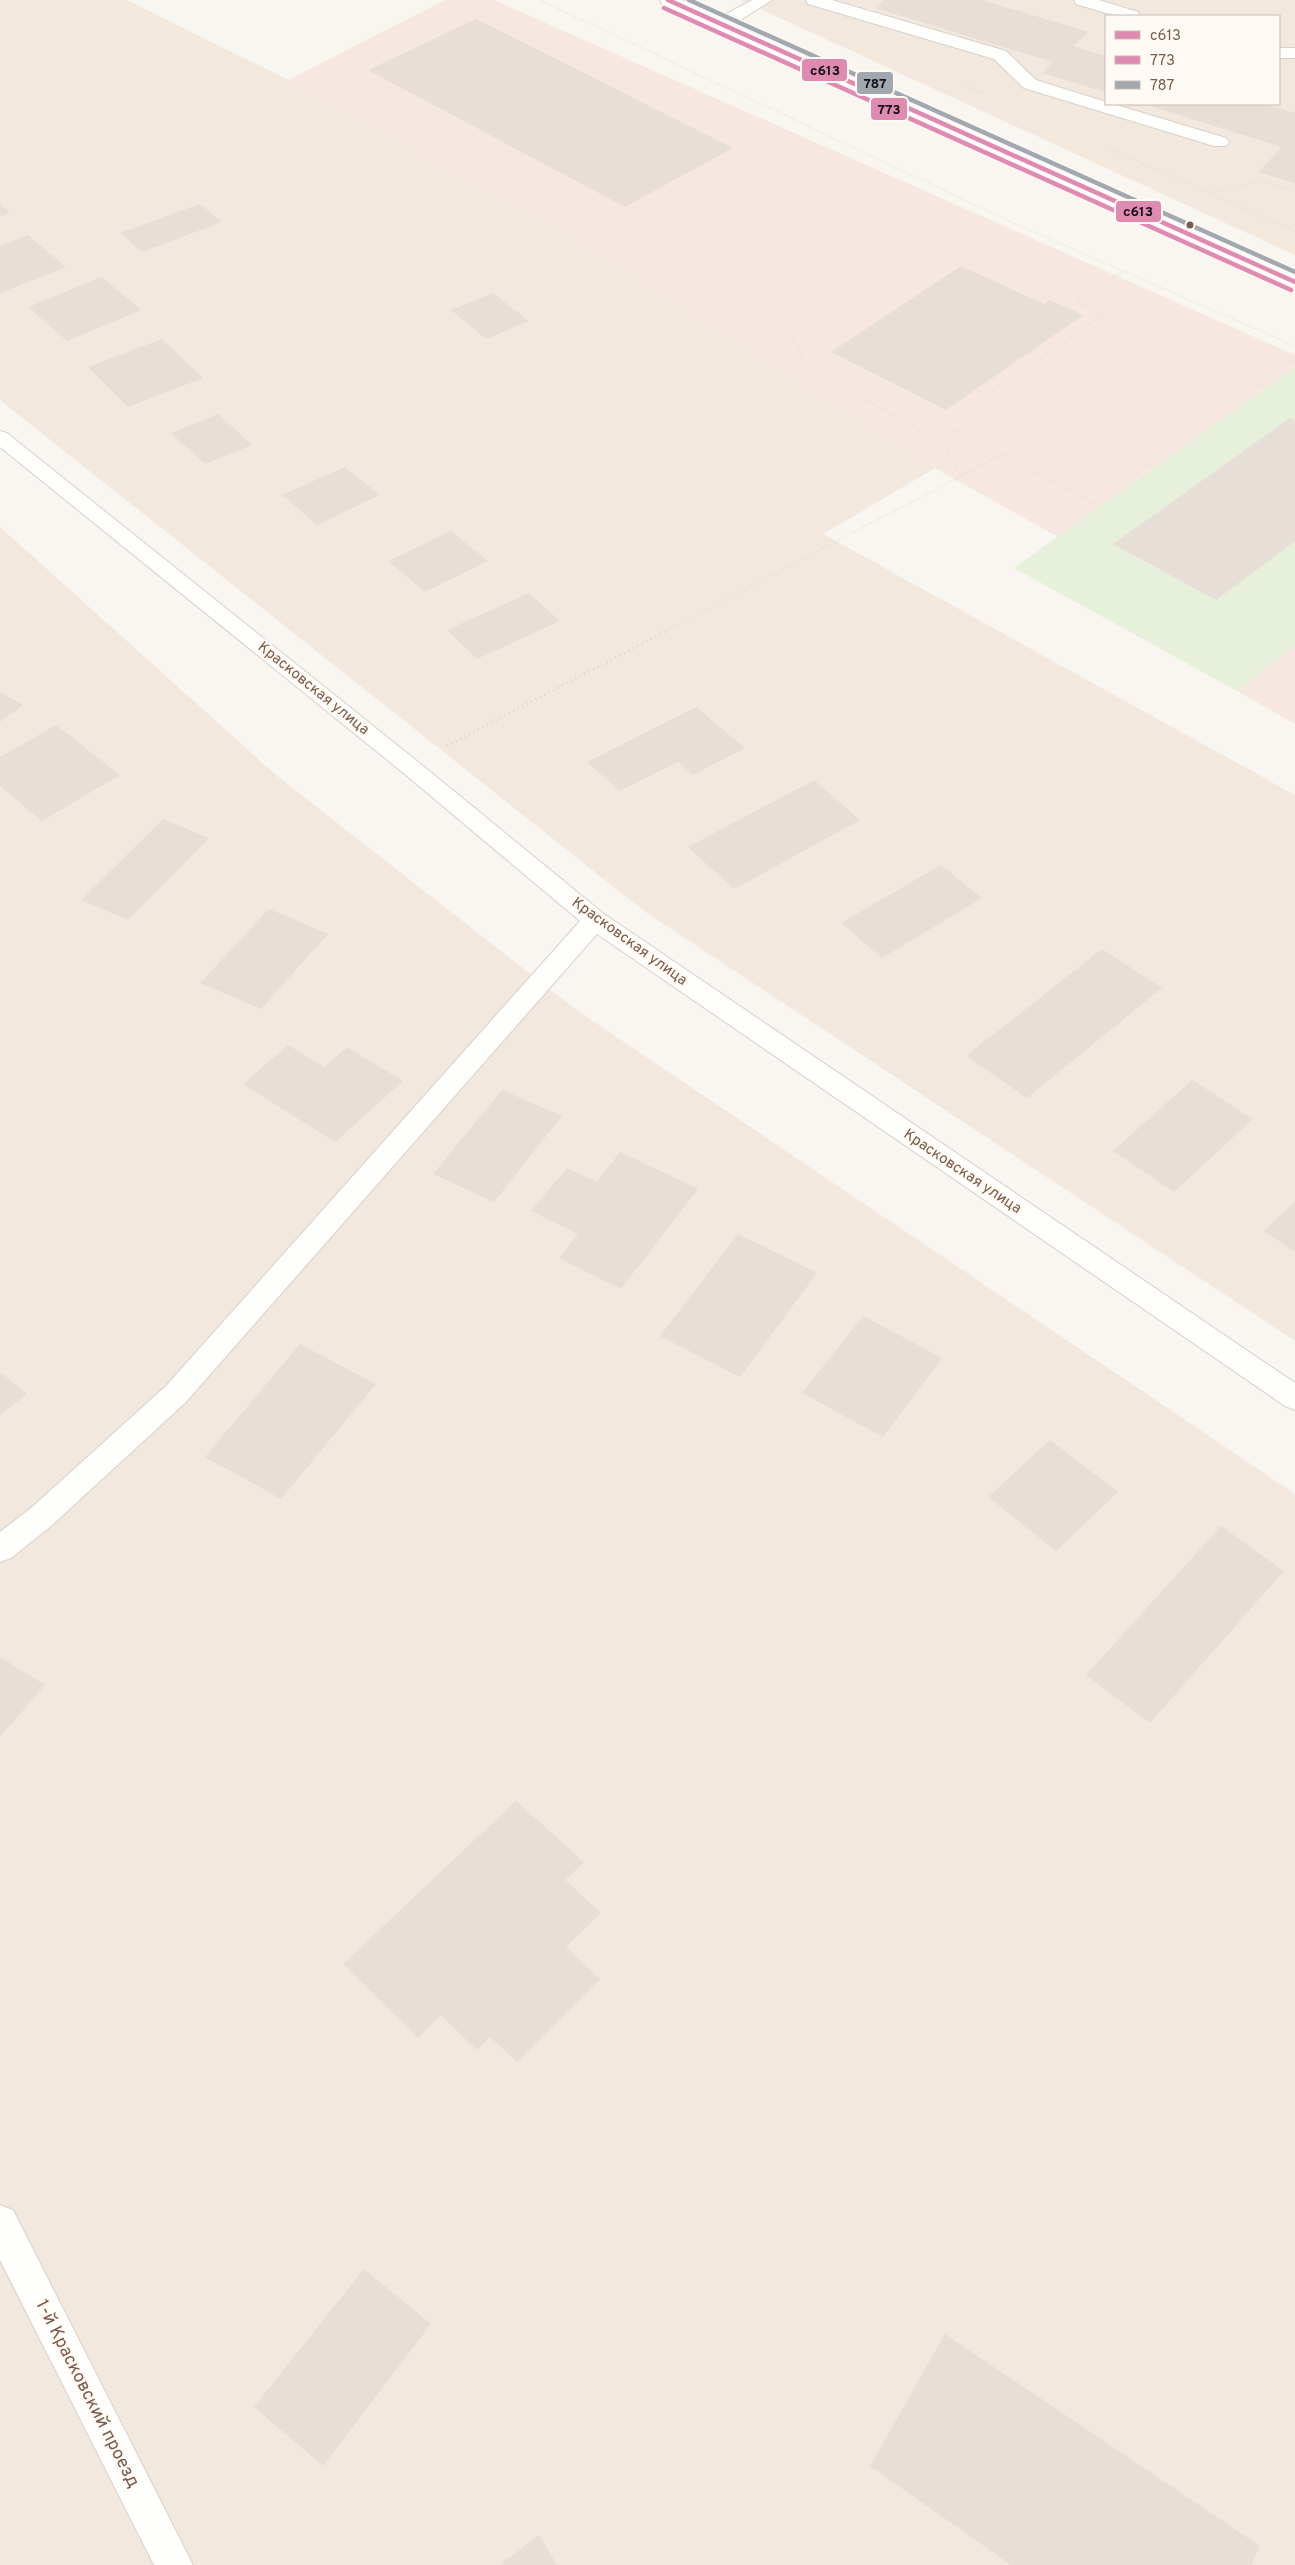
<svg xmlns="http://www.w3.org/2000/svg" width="1295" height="2565" viewBox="0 0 1295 2565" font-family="Overpass,sans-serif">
<rect width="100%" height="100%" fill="#f9f5f0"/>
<path fill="#f2e8de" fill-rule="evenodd" d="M0,0H127L288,80L578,239L935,468L823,534L1295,795V1341L644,911L0,400Z
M741,0H1295V255ZM1106,16H1279V104H1106Z
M0,527L276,775L575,1009L1295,1494V2565H0Z"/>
<path fill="#f6e8e1" d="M445,0H494L1295,355V367L1058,537L935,468L578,239L288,80Z
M1295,645V724L1237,691Z"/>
<path fill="#e7f0db" d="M1295,367V645L1237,691L1014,568Z"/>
<path fill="#e6ded7" d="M884,0H981L1089,32L1073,46L1106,56V92L1042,73L1053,62L875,8Z
M476,19L733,148L625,207L368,70Z
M1144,104H1264L1295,113V183L1258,172L1282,147Z
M0,204L10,213L0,216Z
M200,204L222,222L142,252L120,233Z
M28,235L66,267L0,293V246Z
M961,266L1044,304L1050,300L1083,315L946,410L831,352Z
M102,277L141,310L67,341L28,307Z
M493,293L529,321L486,339L451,310Z
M162,339L203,378L128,407L88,367Z
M218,414L252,445L205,464L171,433Z
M1290,418L1295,421V541L1216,600L1113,544Z
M345,467L380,495L317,525L282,495Z
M451,531L488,561L425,592L388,561Z
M529,593L560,621L477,659L447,630Z
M0,692L23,705L0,722Z
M696,707L745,748L693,775L678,762L620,791L587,762Z
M56,725L120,775L42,821L0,786V757Z
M814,780L860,820L734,889L688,847Z
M163,819L209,838L128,920L81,900Z
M941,865L982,898L882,958L841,923Z
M269,909L328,934L261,1009L200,983Z
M1102,949L1162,988L1027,1098L966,1056Z
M288,1045L324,1067L347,1047L403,1081L335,1142L243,1084Z
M1192,1080L1253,1119L1174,1192L1113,1151Z
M502,1090L562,1116L494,1202L433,1174Z
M620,1152L698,1189L621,1289L559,1258L578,1234L531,1211L567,1168L597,1182Z
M1295,1201V1252L1264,1231Z
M738,1234L817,1273L740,1377L660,1336Z
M863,1316L942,1358L883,1437L802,1393Z
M300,1344L376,1384L281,1499L205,1457Z
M0,1372L27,1394L0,1415Z
M1050,1440L1118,1492L1056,1551L988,1497Z
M1221,1526L1284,1571L1150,1723L1086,1675Z
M0,1657L45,1685L0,1737Z
M516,1801L584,1862L565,1880L601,1913L566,1947L600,1979L517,2062L490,2037L477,2050L441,2015L418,2038L343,1964Z
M364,2269L431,2324L323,2466L254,2407Z
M945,2334L1260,2546L1251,2565H1011L870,2466Z
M539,2535L557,2565H500Z"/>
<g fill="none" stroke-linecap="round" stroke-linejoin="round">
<g stroke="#d7d1cb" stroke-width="2">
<path id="minor" d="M660,0H682L721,17L752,0H772L734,24L1295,275V288L715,28L662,4Z
M806,0H832L1006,51L1036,80L1106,102V104H1113L1226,138L1229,142L1226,146H1214L1024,88L994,59L808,4Z
M1074,0H1099L1138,12L1140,16H1116L1076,4Z
M1279,48H1295V58H1279Z
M0,431L7,433L417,761L604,914L1295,1383V1410L1285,1406L597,934L186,1402L51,1526L11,1558L0,1562V1532L31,1508L166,1386L580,921L401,771L0,447Z
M0,2205L13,2210L193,2565H154L0,2260Z"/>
</g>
<path stroke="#dcd5d0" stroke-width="2" stroke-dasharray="0.5 2.5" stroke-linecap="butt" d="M540,0L1020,226L1295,346
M963,85L983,93
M1110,149L1295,231
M1209,193L1261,181L1295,191
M1123,272L1077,301L1102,315L945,425L1095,503L1295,359
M791,335L806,365L944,445L962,477
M664,632L1003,454"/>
<path stroke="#dcd5d0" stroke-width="3" stroke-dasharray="1 4" stroke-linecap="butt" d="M447,746L666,631"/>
<use href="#minor" fill="#fefefd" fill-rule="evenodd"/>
<g stroke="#fffaf3" stroke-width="7">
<path id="bus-1" d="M668,0L1295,282"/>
</g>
<g stroke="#fffaf3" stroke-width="7">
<path id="bus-2" d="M664,8L1291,290"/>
</g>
<g stroke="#fffaf3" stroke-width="7">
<path id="bus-3" d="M689,0L1295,272"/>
</g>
<use href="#bus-1" stroke="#de8ab1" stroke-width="4.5"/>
<use href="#bus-2" stroke="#de8ab1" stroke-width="4.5"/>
<use href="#bus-3" stroke="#a2a8af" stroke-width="4.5"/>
</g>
<circle fill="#7a5c4d" stroke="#fffaf3" stroke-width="2" cx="1190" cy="225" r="4.5"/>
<g text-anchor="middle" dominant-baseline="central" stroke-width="4.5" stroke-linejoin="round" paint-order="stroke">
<g font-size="15" fill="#7a5c4d" stroke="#fffaf3">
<text transform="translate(313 689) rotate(39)">Красковская улица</text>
<text transform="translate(629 942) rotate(36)">Красковская улица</text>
<text transform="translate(962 1172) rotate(34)">Красковская улица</text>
</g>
<g font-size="18" fill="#7a5c4d" stroke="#fffaf3">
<text transform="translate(87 2394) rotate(63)">1-й Красковский проезд</text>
</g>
</g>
<g stroke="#fffaf3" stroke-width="2">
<rect x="801" y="58" width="47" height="24" rx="5" fill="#de8ab1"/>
<rect x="856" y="71" width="38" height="24" rx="5" fill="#a2a8af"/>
<rect x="870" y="97" width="38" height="24" rx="5" fill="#de8ab1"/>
<rect x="1115" y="200" width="47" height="23" rx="5" fill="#de8ab1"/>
</g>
<g font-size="14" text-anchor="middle" font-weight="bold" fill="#111">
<text x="825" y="75">с613</text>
<text x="875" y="88">787</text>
<text x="889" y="114">773</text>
<text x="1138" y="216">с613</text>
</g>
<rect x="1105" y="15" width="175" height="90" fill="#fffaf3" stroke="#cabbb1"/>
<rect x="1115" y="31" width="25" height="8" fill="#de8ab1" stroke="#cabbb1"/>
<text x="1150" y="40" font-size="15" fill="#7a5c4d">с613</text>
<rect x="1115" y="56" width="25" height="8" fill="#de8ab1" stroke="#cabbb1"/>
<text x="1150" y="65" font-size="15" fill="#7a5c4d">773</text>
<rect x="1115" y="81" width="25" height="8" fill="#a2a8af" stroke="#cabbb1"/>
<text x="1150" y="90" font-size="15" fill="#7a5c4d">787</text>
</svg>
